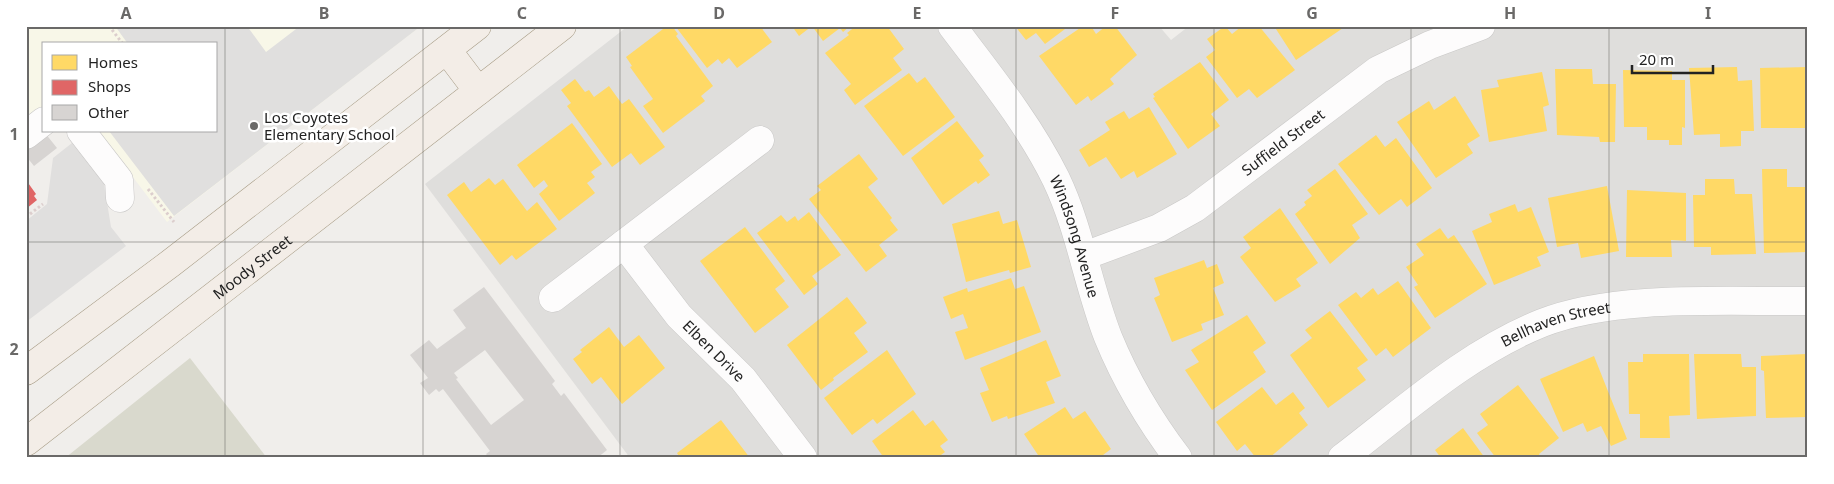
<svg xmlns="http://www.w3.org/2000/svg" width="1834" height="484" viewBox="0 0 1834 484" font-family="'Noto Sans',sans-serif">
<rect width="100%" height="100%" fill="#f0eeeb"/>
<path fill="#dfdedc" d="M628,26H1159L1171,40L1189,26H1808V458H630L425,184Z"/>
<path fill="#f8f7e8" d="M26,26H421L167,222L98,131H216V44H44V108L26,121Z"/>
<path fill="#d9d9cd" d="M190,358L267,458H65Z"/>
<path fill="#e0dfde" d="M115,26H247L266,52L300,26H421L174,216L109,131H216V44H128Z
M72,143L104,184L111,227L126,246L26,322V221L47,204L53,158Z"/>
<path fill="#ffd966" d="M667,26H672L678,34L676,36L713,86L701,96L705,101L663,133L643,106L653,99L630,67L632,66L626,57Z
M678,26H760L772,42L737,68L729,58L722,64L718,59L707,68L676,27Z
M792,26H850L843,32L840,28L823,41L812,26L799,36Z
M856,26H887L904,49L893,58L902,70L855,105L844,90L851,84L825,53L849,35L847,33Z
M1015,26H1069L1045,44L1036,33L1026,40Z
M1083,26H1091L1096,34L1106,26H1115L1137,55L1110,79L1114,84L1091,101L1088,96L1076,105L1039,56Z
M1225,26L1232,34L1242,26H1259L1295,70L1257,98L1249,89L1237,98L1206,57L1215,50L1207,39Z
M1274,26H1346L1296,60Z
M1200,62L1229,100L1211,114L1220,126L1188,149L1153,98L1155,97L1153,94Z
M1737,67L1738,81L1752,80L1754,131H1741V146L1720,147V134L1694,135L1689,68Z
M1808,67V128H1761L1760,68Z
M1555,69H1592L1593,84H1616L1615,142H1600L1599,137L1557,135Z
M1623,70L1672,71V80H1685V128L1682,127V145H1669V140H1647V127H1624Z
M1542,72L1549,105L1543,107L1547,131L1489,142L1481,90L1499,87L1497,80Z
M909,73L917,83L925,77L955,117L903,156L864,106Z
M575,79L585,92L589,90L594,97L609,86L622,104L629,99L665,147L640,165L631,153L612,167L567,106L571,103L561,90Z
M1455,96L1480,136L1467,144L1473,153L1436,178L1397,122L1429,101L1434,110Z
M1149,107L1177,154L1137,178L1134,171L1121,179L1106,157L1089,167L1079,150L1110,130L1105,122L1124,111L1129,119Z
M957,121L984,156L979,160L990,175L978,184L976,181L943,205L911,158Z
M572,123L602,164L591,172L595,177L587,183L595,193L559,221L539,194L548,186L544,180L534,188L517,165Z
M1376,135L1385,147L1396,138L1432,188L1407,207L1401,199L1379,215L1338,164Z
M859,154L878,179L868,187L892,218L890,220L898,230L879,245L887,256L866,272L809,199L821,190L817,186Z
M1335,169L1368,214L1352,225L1360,238L1330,264L1295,214L1306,205L1304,202L1312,196L1307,190Z
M1762,169H1787V187H1805V197L1808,196V252L1764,253Z
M489,178L495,185L503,179L527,211L537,202L557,229L516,260L512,255L500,265L447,195L464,182L471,192Z
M1705,179H1734L1735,194H1752L1756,254L1711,255V247H1694L1693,195H1705Z
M1607,186L1619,251L1581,258L1578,243L1557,247L1548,198Z
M1627,190L1686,193V241L1671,240L1672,257H1626Z
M1515,204L1518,212L1531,207L1549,252L1537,257L1541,266L1494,285L1472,231L1492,222L1489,214Z
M1280,208L1318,263L1296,279L1301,286L1275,302L1240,257L1251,248L1243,237Z
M999,211L1003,224L1017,220L1031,267L1010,273L1009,270L966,282L952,224Z
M809,212L841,255L812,276L818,284L804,295L757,233L781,215L787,222L795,216L798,221Z
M745,227L785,281L775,289L789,307L755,333L700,261Z
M1440,228L1448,239L1454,235L1487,284L1435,318L1414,287L1418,285L1406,267L1424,255L1416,244Z
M1204,260L1207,268L1217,264L1224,283L1213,288L1224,315L1201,324L1203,330L1172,342L1154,298L1160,295L1154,278Z
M1011,278L1015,289L1024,286L1041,332L965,360L955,332L968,328L963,314L951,319L943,297L967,288L968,292Z
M1398,281L1431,328L1393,357L1386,348L1376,356L1338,305L1356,292L1361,298L1373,288L1378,295Z
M847,297L867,323L854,333L868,352L833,378L834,380L821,390L787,345Z
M1330,311L1368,360L1357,368L1366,380L1328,408L1290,355L1312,338L1305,330Z
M1247,315L1266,343L1253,352L1266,372L1212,410L1185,370L1199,362L1191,350Z
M609,327L624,347L639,335L665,368L622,404L601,377L592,384L573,359L582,352L580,350Z
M1046,340L1061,376L1046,382L1055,403L1008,419L1007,416L992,422L980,393L989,390L980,368Z
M887,350L916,394L877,424L873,419L852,435L824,398Z
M1643,354H1689L1690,415L1669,416L1670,438H1640V414H1629L1628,362H1643Z
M1694,354H1741L1742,367H1756V416L1697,419Z
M1806,354L1808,417L1766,418L1764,371L1761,370V356Z
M1594,356L1627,439L1611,446L1601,426L1587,432L1583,423L1563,432L1540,379Z
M1518,385L1559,438L1539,454L1541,458H1496L1477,433L1488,425L1480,414Z
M1262,387L1276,405L1293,392L1305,408L1299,413L1308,425L1269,458H1256L1245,444L1237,451L1216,422Z
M1065,407L1073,419L1085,411L1111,449L1099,458H1040L1024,434Z
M913,410L925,426L933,420L948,440L940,446L945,452L937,458H884L872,441Z
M721,420L750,458H680L677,453Z
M1463,428L1485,458H1441L1435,450Z"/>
<path fill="#e06666" d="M26,180L36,194L34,196L37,200L26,209Z"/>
<path fill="#d7d4d2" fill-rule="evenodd" d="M45,133L57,148L34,166L26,156V148Z
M484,287L555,381L552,384L561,396L564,393L607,450L597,458H489L486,454L490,451L443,389L439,392L436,389L429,395L420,383L428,378L410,355L429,340L437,349L466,328L453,310ZM485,350L524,400L491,425L456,379L458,378L454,373Z"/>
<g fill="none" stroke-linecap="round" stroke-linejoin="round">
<g stroke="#c9c8c7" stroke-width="29">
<g id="minor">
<path id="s1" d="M952,26C989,75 1029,124 1056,179C1080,229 1088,286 1108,337C1126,381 1150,421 1178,458"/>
<path d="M81,131L119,180L120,198"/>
<path d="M26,135L44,121"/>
<path id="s2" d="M624,244L679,316L743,379L803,458"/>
<path id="s3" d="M1084,256L1159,228L1195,208L1378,70L1430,45L1481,26"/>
<path d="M553,298L760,140"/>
<path id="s4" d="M1342,458C1405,410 1467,353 1542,323C1615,294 1729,302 1808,301"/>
</g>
</g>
<g stroke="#a79c86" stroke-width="29">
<g id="major">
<path d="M447,50L478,91"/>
<path d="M26,371L171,263L477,26"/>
<path id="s5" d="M26,442L562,26"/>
</g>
</g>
<path stroke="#dccecd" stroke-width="3" stroke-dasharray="2.5 2.5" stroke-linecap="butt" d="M109,26L123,44
M148,189L174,222
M26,217L43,204"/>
<use href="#minor" stroke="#fdfcfc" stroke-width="28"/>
<use href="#major" stroke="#f3ede7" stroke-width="28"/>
</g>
<path fill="none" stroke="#6a6968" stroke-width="1" stroke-opacity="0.55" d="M225,26V458M423,26V458M620,26V458M818,26V458M1016,26V458M1214,26V458M1411,26V458M1609,26V458M26,242H1808"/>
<circle fill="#6a6968" stroke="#fff" stroke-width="2" cx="254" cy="126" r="5"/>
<g text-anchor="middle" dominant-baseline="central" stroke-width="5" stroke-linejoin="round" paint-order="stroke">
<g font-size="15" fill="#222" stroke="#fff" text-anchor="start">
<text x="264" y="117">Los Coyotes<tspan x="264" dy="17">Elementary School</tspan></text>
</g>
<g font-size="15" fill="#222" stroke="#fff">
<text stroke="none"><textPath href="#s3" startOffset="231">Suffield Street</textPath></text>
<text stroke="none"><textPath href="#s1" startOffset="246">Windsong Avenue</textPath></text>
<text stroke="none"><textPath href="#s5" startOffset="286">Moody Street</textPath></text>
<text stroke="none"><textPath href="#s4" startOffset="255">Bellhaven Street</textPath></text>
<text stroke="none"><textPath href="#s2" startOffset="140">Elben Drive</textPath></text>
</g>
</g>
<rect width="1834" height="484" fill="none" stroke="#ffffff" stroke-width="55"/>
<rect x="42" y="42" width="175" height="90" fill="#ffffff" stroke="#a7a7a7"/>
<rect x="52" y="55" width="25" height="15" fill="#ffd966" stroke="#a7a7a7"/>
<text x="88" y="68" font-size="15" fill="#222222">Homes</text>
<rect x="52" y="80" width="25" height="15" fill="#e06666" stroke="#a7a7a7"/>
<text x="88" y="92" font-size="15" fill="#222222">Shops</text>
<rect x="52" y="105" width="25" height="15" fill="#d7d4d2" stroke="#a7a7a7"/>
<text x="88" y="118" font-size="15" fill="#222222">Other</text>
<path d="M1632 65v8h81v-8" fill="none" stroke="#222222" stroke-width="2.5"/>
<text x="1639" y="65" font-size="15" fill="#222222" stroke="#ffffff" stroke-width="4" paint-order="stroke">20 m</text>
<rect x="28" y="28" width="1778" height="428" fill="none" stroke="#6a6968" stroke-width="2"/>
<g font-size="16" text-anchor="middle" font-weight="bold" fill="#6a6968">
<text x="126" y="19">A</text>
<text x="324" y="19">B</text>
<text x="522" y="19">C</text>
<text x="719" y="19">D</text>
<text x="917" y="19">E</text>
<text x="1115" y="19">F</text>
<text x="1312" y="19">G</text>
<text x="1510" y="19">H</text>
<text x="1708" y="19">I</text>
<text x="14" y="140">1</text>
<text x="14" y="355">2</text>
</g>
</svg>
